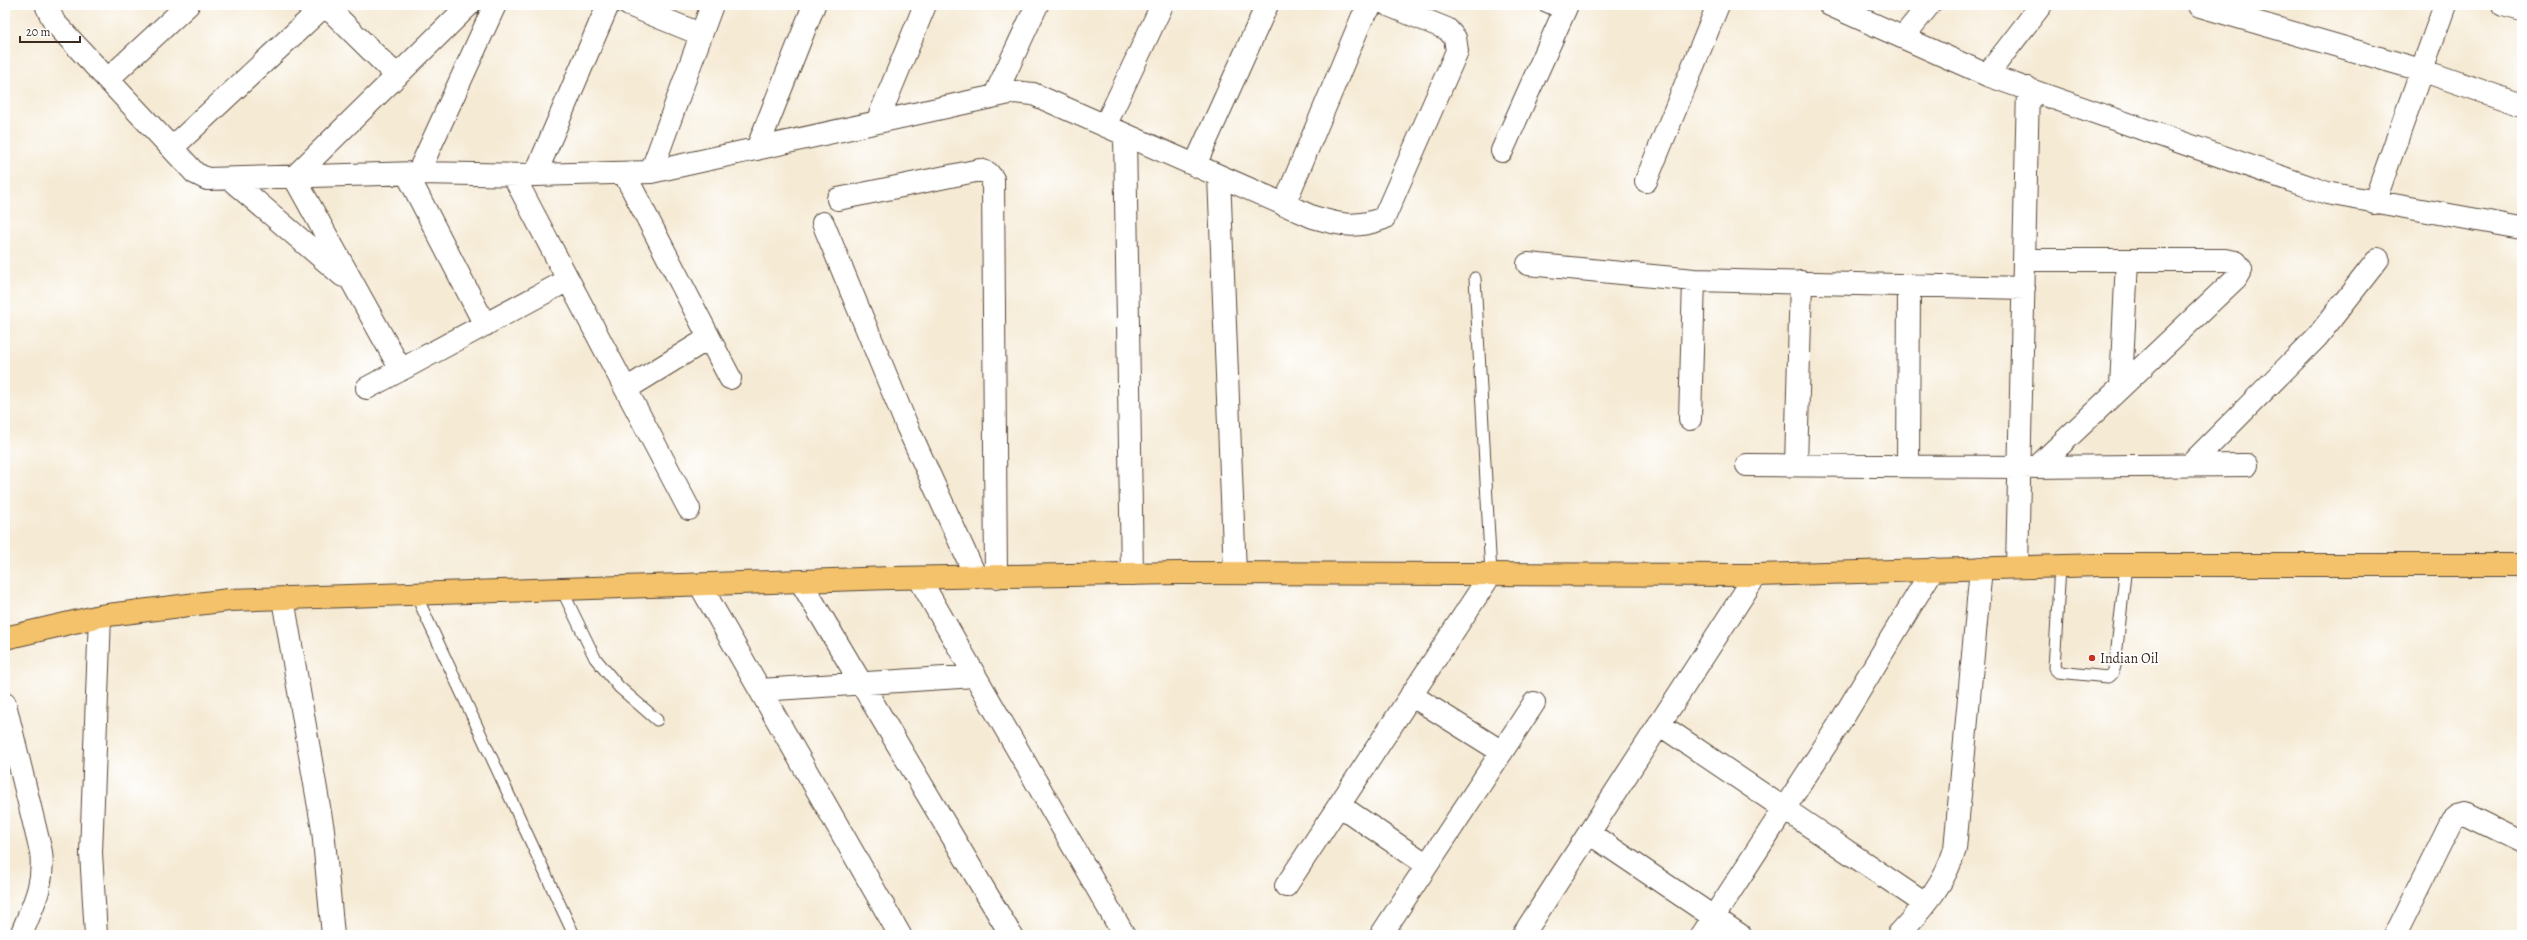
<svg xmlns="http://www.w3.org/2000/svg" width="2527" height="940" viewBox="0 0 2527 940" font-family="Alegreya,serif">
<rect width="100%" height="100%" fill="#fff"/>
<filter id="ink" filterUnits="userSpaceOnUse"><feTurbulence type="fractalNoise" baseFrequency=".025" numOctaves="2"/><feDisplacementMap in="SourceGraphic" scale="8" xChannelSelector="R" yChannelSelector="G"/><feConvolveMatrix kernelMatrix="1 2 1 2 8 2 1 2 1" color-interpolation-filters="sRGB"/></filter>
<filter id="wash" filterUnits="userSpaceOnUse"><feTurbulence type="fractalNoise" baseFrequency=".012" numOctaves="4" result="noise"/><feDisplacementMap in="SourceGraphic" scale="16" xChannelSelector="R" yChannelSelector="G"/><feGaussianBlur stdDeviation="0.9" result="paint"/><feColorMatrix in="noise" values="0 0 0 0 0 0 0 0 0 0 0 0 0 0 0 0 0 1.4 0 .05"/><feComposite in="paint" operator="in"/></filter>
<g filter="url(#wash)">
<rect width="100%" height="100%" fill="#f5ead4"/>
</g>
<g filter="url(#ink)">
<g fill="none" stroke-linecap="round" stroke-linejoin="round">
<g stroke="#574739" stroke-width="13">
<path id="lane" d="M1543,5L1563,14
M1475,278L1491,574
M2060,566L2054,668L2058,672L2108,677L2113,673L2115,666L2126,565
M562,590L595,658L619,687L657,720
M416,595L574,935"/>
</g>
<g stroke="#574739" stroke-width="24">
<path id="street" d="M48,5L47,7L54,22L195,173L207,179L418,173L535,175L651,172L1014,92L1033,94L1313,217C1340,225 1356,229 1384,218L1457,51L1455,38L1447,29L1388,5
M325,5L397,76
M629,5L700,34
M1830,5L1987,75L2327,193L2522,228
M2503,5L2522,10
M2200,6L2421,70L2522,105
M1903,37L1929,5
M1987,75L2041,5
M108,79L188,5
M995,95L1037,5
M877,122L925,5
M1105,126L1162,5
M1125,135L1132,574
M172,148L325,5
M757,149L814,5
M1502,151L1567,5
M1195,165L1267,5
M651,172L712,5
M418,173L495,5
M624,173L730,378
M407,174L485,325
M513,175L689,509
M535,175L608,5
M1219,176L1235,573
M230,179L343,276
M1646,181L1718,5
M838,199L980,170L988,173L993,179L996,577
M2374,203L2445,5
M1284,205L1362,18L1372,5
M823,223L907,426L976,577
M2024,260H2225L2236,262L2241,269L2236,278L2038,466
M1528,264L1694,280L2024,288
M401,370L294,177L469,5
M2121,387L2127,260
M367,388L568,280
M626,389L709,338
M1690,419L1694,280
M1747,465L2019,467L2247,465
M1796,465L1801,282
M2190,465L2317,337L2378,259
M1908,466L1909,285
M2017,567L2028,88
M919,578L1124,935
M801,582L1011,935
M700,585L900,935
M283,599L323,830L333,935
M760,690L975,676
M1411,695L1502,752
M5,704L41,852C45,884 33,905 21,935
M1659,724L1925,904
M1339,805L1427,865
M1589,833L1740,935
M1286,886L1491,574
M96,935L91,853L100,616
M1381,935L1534,703
M1523,935L1756,575
M1702,935L1838,726L1933,569
M1898,935C1923,907 1944,886 1955,849L1981,568
M2395,935L2452,820L2457,816L2465,814L2522,842"/>
</g>
<g stroke="#574739" stroke-width="24">
<path id="primary" d="M5,638L100,616L229,600L891,578L1179,573L1756,575L2100,565H2522"/>
</g>
<use href="#lane" stroke="#fff" stroke-width="11"/>
<use href="#street" stroke="#fff" stroke-width="22"/>
<use href="#primary" stroke="#f3c26a" stroke-width="22"/>
</g>
</g>
<circle fill="#c8321e" stroke="#fff" stroke-width="1.5" cx="2092" cy="658" r="4"/>
<g text-anchor="middle" dominant-baseline="central" stroke-width="3.5" stroke-linejoin="round" paint-order="stroke">
<g font-size="14" fill="#3b2a1e" stroke="#fff" text-anchor="start">
<text x="2100" y="658">Indian Oil</text>
</g>
</g>
<rect width="2527" height="940" fill="none" stroke="#fff" stroke-width="20"/>
<path d="M20 36v6h60v-6" fill="none" stroke="#3b2a1e" stroke-width="2"/>
<text x="26" y="36" font-size="12" fill="#3b2a1e" stroke="#ffffff" stroke-width="3" paint-order="stroke">20 m</text>
</svg>
